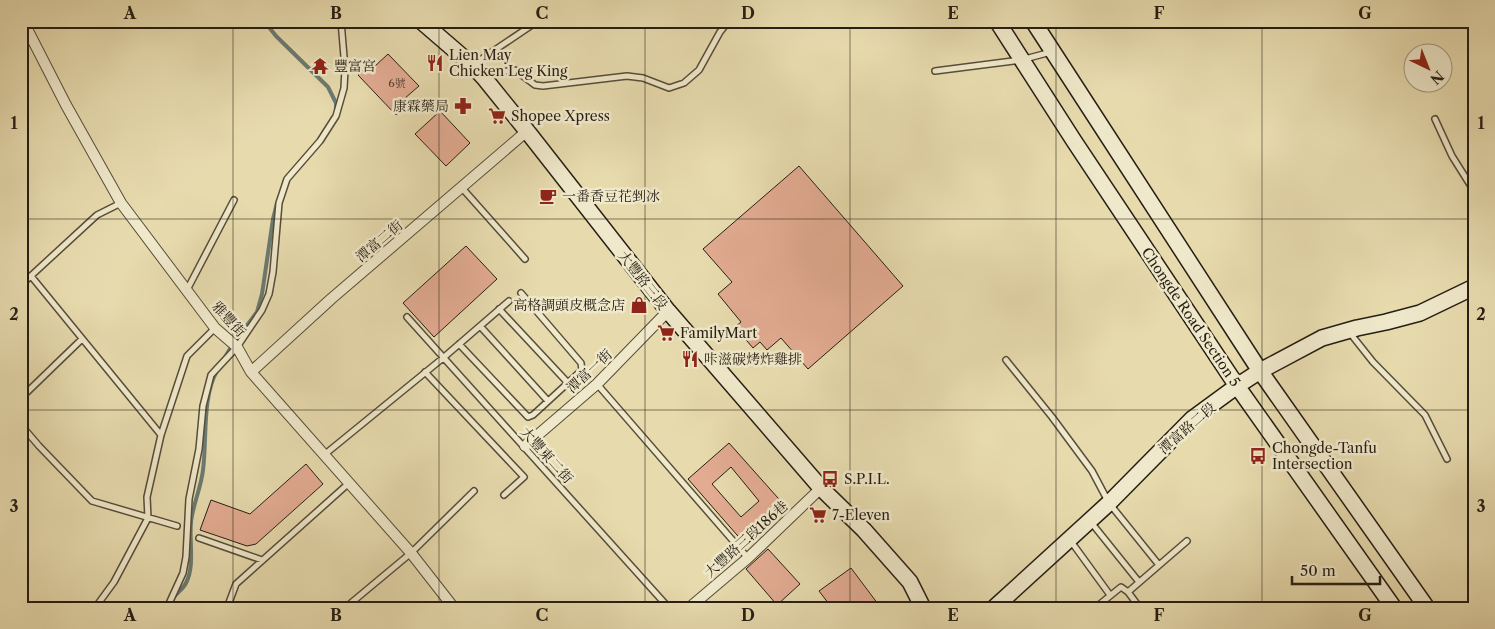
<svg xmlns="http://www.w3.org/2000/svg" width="1495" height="629" viewBox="0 0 1495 629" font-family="'Libre Caslon Text','Noto Serif TC',serif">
<rect width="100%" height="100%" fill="#e7dbae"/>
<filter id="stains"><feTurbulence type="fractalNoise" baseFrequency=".004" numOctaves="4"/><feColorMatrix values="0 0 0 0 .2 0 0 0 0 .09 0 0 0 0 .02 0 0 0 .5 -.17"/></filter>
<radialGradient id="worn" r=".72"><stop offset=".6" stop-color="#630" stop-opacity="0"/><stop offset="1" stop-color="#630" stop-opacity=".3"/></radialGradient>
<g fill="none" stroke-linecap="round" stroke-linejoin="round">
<path stroke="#6a7b72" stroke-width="4" d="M260,21L268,26L276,36L328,87L336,103V110
M224,359L231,347L257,312L262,294L273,219L277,203
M173,598C177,593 183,589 186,583C195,566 189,542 191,522C193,504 201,488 203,470C207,441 202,396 217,371"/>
</g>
<path fill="#e2ab92" stroke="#261e13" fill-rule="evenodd" d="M388,54L419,86L404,99L408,104L396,115L358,75L370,63L374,67Z
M440,111L470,143L446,166L415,134Z
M799,166L903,286L808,369L781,338L767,350L760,342L753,348L735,327L741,322L718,294L732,282L703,249Z
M466,246L497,279L434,337L403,303Z
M729,443L786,507L744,543L688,479ZM731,467L759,501L741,517L712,484Z
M306,464L323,484L256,544L247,546L200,530L211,500L250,514Z
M768,549L800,584L777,605L746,569Z
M851,568L881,608H832L819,591Z"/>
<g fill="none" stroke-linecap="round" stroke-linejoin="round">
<g stroke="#564d3a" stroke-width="8">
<path id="lane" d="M474,64L538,21
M935,71L1021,60L1051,52
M487,78L501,72L515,70L535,85L543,86L627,76L643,78L669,88L684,83L699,70L720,32L729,21
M1435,119L1452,156L1474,191
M462,188L525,259
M31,276L161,435
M21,285L97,215L121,203
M187,290L234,200
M499,309L568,383
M407,317L669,608
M480,326L548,401
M1350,333L1373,362L1425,415L1447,459
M459,344L528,417L533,415L582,370L581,363L521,293
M1006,360L1052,417L1092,471L1109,503L1159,565
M425,372L524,477L504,495
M597,384L748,558
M21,398L82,339
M21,425L39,446L92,501L177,526
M324,455L443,358L509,301
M1090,521L1139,582
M199,538L262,560
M1070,540L1110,595
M1128,592L1187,541
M95,608L114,582L148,518L147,497L161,435L187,356L215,328
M167,608L183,573L186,557L189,499L199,449L203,406L211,375L237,347L262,310L269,294L273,272L279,203L287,179L320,141L336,116L344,88L345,69L341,21
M227,608L236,584L349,483
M345,608L411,553L474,491
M1095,608L1121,587L1128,592L1140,608"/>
</g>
<g stroke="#564d3a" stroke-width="12">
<path id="street" d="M23,21L66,105L121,203L215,328L237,347L251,372L411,553L454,608
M251,372L331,299L527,131
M525,446L597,384L668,311
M689,608L748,558L821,488"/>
</g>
<g stroke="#261e13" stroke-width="18">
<path id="secondary" d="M421,21L472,65L485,79L527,131L668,311L821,488L864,530L910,582L923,608
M997,21L1074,141L1237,386L1394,608
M1033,21L1260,371L1427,608
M994,608L1109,503L1192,419L1237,386L1260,371L1322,338L1357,328L1386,322L1420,313L1474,287"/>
</g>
<use href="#lane" stroke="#efe8ca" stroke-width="5"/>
<use href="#street" stroke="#efe8ca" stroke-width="10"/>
<use href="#secondary" stroke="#efe8ca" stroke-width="15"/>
</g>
<path fill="none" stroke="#261e13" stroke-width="1" stroke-opacity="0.55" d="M233,21V608M439,21V608M645,21V608M850,21V608M1056,21V608M1262,21V608M21,219H1474M21,410H1474"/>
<defs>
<g id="restaurant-bare" transform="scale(1.35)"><path d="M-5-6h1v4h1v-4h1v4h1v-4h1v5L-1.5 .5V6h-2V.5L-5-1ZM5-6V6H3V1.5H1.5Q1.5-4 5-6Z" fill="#8f2418" stroke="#efe8ca" stroke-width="2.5" paint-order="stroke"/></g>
<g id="temple-bare" transform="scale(1.35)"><path d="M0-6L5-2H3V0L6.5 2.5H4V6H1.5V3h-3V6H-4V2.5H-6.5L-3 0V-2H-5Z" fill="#8f2418" stroke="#efe8ca" stroke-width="2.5" paint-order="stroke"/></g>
<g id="pharmacy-bare" transform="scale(1.35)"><path d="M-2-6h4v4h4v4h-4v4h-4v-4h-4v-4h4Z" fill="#8f2418" stroke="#efe8ca" stroke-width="2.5" paint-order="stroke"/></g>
<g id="supermarket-bare" transform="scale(1.35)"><path d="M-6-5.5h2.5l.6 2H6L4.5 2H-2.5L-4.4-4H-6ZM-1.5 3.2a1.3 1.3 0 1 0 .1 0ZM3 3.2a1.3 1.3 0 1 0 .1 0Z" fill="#8f2418" stroke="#efe8ca" stroke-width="2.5" paint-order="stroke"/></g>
<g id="cafe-bare" transform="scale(1.35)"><path d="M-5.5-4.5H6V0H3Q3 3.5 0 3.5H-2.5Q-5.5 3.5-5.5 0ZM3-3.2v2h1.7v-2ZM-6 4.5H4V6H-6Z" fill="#8f2418" stroke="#efe8ca" stroke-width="2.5" paint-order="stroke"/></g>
<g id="shop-bare" transform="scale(1.35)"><path d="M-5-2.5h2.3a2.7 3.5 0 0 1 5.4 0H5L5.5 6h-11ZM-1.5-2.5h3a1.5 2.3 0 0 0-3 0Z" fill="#8f2418" stroke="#efe8ca" stroke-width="2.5" paint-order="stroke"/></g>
<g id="bus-bare" transform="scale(1.35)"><path d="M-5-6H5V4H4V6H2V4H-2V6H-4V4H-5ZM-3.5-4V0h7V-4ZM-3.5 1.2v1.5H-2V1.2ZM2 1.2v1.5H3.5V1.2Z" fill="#8f2418" stroke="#efe8ca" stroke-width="2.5" paint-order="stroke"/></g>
</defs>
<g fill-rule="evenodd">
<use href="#restaurant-bare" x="435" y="63"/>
<use href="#temple-bare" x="320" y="66"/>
<use href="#pharmacy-bare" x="463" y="106"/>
<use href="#supermarket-bare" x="497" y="116"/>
<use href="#cafe-bare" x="548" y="196"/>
<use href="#shop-bare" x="639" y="305"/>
<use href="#supermarket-bare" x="666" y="333"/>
<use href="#restaurant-bare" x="690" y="359"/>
<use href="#bus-bare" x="1258" y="456"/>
<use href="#bus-bare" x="830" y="479"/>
<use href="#supermarket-bare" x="818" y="515"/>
</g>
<g text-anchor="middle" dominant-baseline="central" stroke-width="5" stroke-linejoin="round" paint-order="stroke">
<g font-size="11" fill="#554133">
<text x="397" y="83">6號</text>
</g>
<g font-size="14" fill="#261e13" stroke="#efe8ca" text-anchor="start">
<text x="449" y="55">Lien May<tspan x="449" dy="16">Chicken Leg King</tspan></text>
<text x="334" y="66">豐富宮</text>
<text x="449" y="106" text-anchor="end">康霖藥局</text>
<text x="511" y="116">Shopee Xpress</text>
<text x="562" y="196">一番香豆花剉冰</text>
<text x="625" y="305" text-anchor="end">高格調頭皮概念店</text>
<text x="680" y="333">FamilyMart</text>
<text x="704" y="359">咔滋碳烤炸雞排</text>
<text x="1272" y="448">Chongde-Tanfu<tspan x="1272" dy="16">Intersection</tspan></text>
<text x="844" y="479">S.P.I.L.</text>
<text x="832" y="515">7-Eleven</text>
</g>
<g font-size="14" fill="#261e13" stroke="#efe8ca">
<text transform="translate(379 241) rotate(-40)">潭富二街</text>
<text transform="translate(643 280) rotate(52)">大豐路三段</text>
<text transform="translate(1191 317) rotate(56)">Chongde Road Section 5</text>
<text transform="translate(229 319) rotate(48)">雅豐街</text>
<text transform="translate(589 371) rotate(-43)">潭富一街</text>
<text transform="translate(1187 428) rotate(-41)">潭富路二段</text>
<text transform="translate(547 455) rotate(48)">大豐東二街</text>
<text transform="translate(746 539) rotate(-42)">大豐路三段186巷</text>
</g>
</g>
<rect width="1495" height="629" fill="none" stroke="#e7dbae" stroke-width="55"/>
<g transform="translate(1428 68) rotate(137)"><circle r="24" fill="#efe8ca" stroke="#9f9781"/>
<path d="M0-4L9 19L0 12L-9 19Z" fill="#8f2418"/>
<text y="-8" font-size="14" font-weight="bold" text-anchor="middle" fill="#261e13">N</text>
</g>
<path d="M1292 576v8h88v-8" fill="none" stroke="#261e13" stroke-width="2.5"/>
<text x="1300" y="576" font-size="15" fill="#261e13" stroke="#efe8ca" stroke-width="4" paint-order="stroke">50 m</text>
<rect x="28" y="28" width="1440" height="574" fill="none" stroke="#261e13" stroke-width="2"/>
<g font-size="16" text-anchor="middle" font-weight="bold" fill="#261e13">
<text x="130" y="19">A</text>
<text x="336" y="19">B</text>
<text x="542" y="19">C</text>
<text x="748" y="19">D</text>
<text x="953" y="19">E</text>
<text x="1159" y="19">F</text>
<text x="1365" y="19">G</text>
<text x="14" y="129">1</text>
<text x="1481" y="129">1</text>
<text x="14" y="320">2</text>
<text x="1481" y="320">2</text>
<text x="14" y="512">3</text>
<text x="1481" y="512">3</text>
<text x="130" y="621">A</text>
<text x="336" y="621">B</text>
<text x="542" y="621">C</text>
<text x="748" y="621">D</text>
<text x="953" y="621">E</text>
<text x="1159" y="621">F</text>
<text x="1365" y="621">G</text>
</g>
<rect width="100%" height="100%" filter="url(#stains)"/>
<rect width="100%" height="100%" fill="url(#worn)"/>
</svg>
